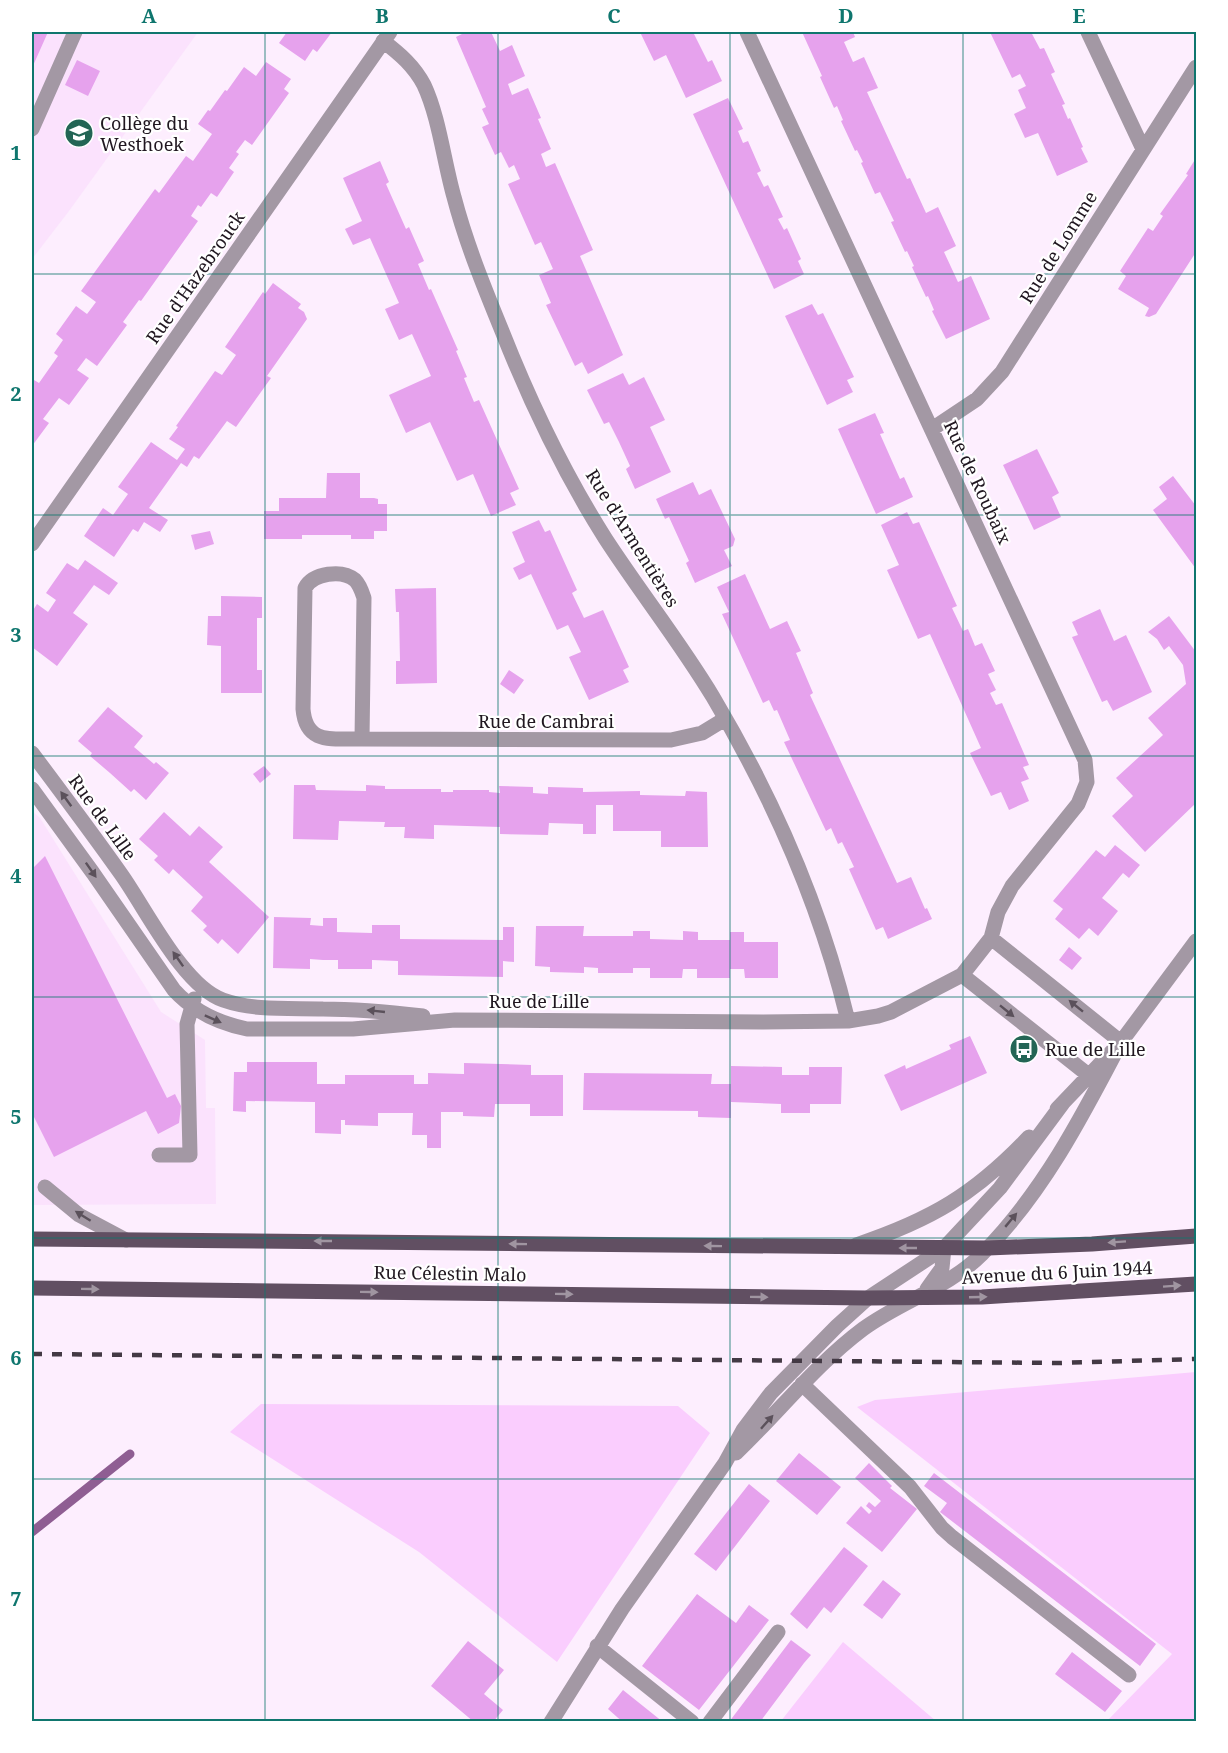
<svg xmlns="http://www.w3.org/2000/svg" width="1228" height="1753" viewBox="0 0 1228 1753" font-family="'Noto Serif',serif">
<rect width="100%" height="100%" fill="#fdeefe"/>
<path fill="#fbe2fd" d="M32,32H198L69,211L32,259Z
M32,811L40,818L161,1012L205,1040L206,1108H215L216,1204L32,1205Z"/>
<path fill="#facdfe" d="M1196,1372V1721H1107L1172,1654L857,1407L875,1400Z
M261,1404L678,1406L710,1433L557,1662L419,1552L230,1432Z
M843,1642L936,1721H781Z"/>
<g fill="none" stroke-linecap="round" stroke-linejoin="round">
<path stroke="#8f5e93" stroke-width="9" d="M32,1532L130,1454"/>
</g>
<path fill="#e6a2ed" d="M32,32H48L32,68Z
M287,32H332L317,52L313,49L305,61L279,43Z
M461,32H491L500,51L512,45L525,76L508,84L512,95L528,88L541,118L538,119L551,149L541,154L546,167L555,163L593,250L580,256L623,355L588,374L582,362L575,366L546,305L551,303L539,275L553,269L541,242L535,245L508,184L520,179L514,165L509,168L501,152L495,155L482,127L489,124L482,109L486,107L456,37L462,34Z
M640,32H693L708,62L712,60L722,81L686,98L666,55L654,61Z
M802,32H853L855,37L844,42L853,62L864,57L878,88L867,92L907,179L910,178L926,213L938,207L956,246L944,252L958,282L971,276L990,319L946,339L932,311L934,310L928,296L926,297L912,267L914,266L907,251L905,252L891,222L894,221L880,192L875,194L861,163L863,162L857,150L855,151L841,121L843,120L837,106L834,108L820,77L822,76Z
M990,32H1031L1040,49L1044,48L1055,72L1051,74L1065,104L1062,105L1068,119L1070,118L1083,147L1081,148L1088,162L1057,176L1038,133L1025,138L1014,114L1026,108L1018,90L1026,86L1020,74L1012,78Z
M77,60L100,71L88,96L65,85Z
M266,62L291,79L284,89L289,93L252,145L245,140L236,152L239,154L229,168L234,172L217,197L211,193L201,207L198,205L191,216L198,221L141,301L139,300L123,322L127,325L97,366L86,358L77,370L89,378L69,405L59,398L43,419L49,423L32,446V384L34,380L39,383L58,356L54,353L63,340L56,334L76,306L87,314L96,302L81,291L155,189L159,193L186,156L193,161L212,134L198,124L208,110L210,111L225,90L227,91L244,67L256,76Z
M728,98L743,129L738,131L743,143L748,141L761,171L757,173L764,187L768,185L783,217L778,219L784,230L787,228L801,259L798,261L804,274L774,289L693,114Z
M1196,158V252L1156,314L1149,317L1145,316L1149,308L1118,289L1126,276L1120,271L1148,228L1153,231L1163,216L1160,214L1188,175L1186,174Z
M380,161L389,182L386,184L406,229L409,227L424,261L418,264L429,290L431,289L458,350L456,351L467,377L464,378L474,402L479,400L519,489L510,493L516,505L491,516L473,474L457,481L430,422L406,433L389,395L431,376L412,334L399,340L385,309L399,303L370,238L353,245L345,229L362,221L343,178Z
M273,283L301,304L298,308L304,312L307,319L267,376L271,378L236,427L227,421L199,459L194,456L187,467L181,463L149,508L168,520L160,532L144,522L138,532L133,529L114,557L84,536L103,508L113,515L128,494L118,487L151,442L177,460L185,449L169,439L178,427L176,426L215,371L222,375L236,355L225,347L263,292L265,294Z
M812,304L818,315L823,313L854,377L847,380L853,392L827,405L785,316Z
M623,373L629,385L644,377L665,420L650,427L671,472L635,489L626,469L630,466L619,442L609,422L604,424L587,390Z
M875,413L884,433L880,434L900,479L904,477L913,497L876,514L838,429Z
M1037,449L1059,493L1052,497L1061,517L1034,530L1003,465Z
M327,473H360V498H374L378,499V504H387V531H374V539H351V535H302V539H264V511H279V498H326Z
M1173,476L1196,506V569L1153,510L1167,499L1159,487Z
M693,482L699,495L711,489L735,539L733,546L724,550L732,566L695,583L686,563L689,561L669,517L665,519L656,499Z
M907,512L913,524L919,522L957,606L952,608L963,631L968,629L975,646L982,643L995,671L988,674L996,690L990,693L996,705L1002,703L1029,765L1023,767L1029,779L1021,782L1029,801L1009,810L1001,792L991,796L970,753L981,748L930,634L918,639L887,570L899,565L881,525Z
M539,520L545,532L550,530L563,559L577,590L572,593L584,618L603,610L629,667L623,670L629,682L589,700L569,657L581,652L568,625L557,630L531,574L519,580L513,568L525,562L512,532Z
M210,531L214,544L195,550L191,535Z
M85,560L118,583L109,595L94,585L73,613L88,624L57,666L32,647V612L37,604L48,612L56,600L46,593L67,563L78,570Z
M745,574L770,629L787,621L801,651L796,653L813,693L810,695L897,883L911,877L925,909L927,908L932,919L888,939L883,927L876,930L849,869L854,867L842,842L838,844L831,828L826,831L784,742L790,740L777,710L774,711L769,700L763,703L722,614L729,612L717,587Z
M436,588L437,683L396,684V661H400L399,612H396L395,589Z
M221,596L262,597V618H257V670H262V693H221V646L207,645L208,616H221Z
M1100,609L1114,641L1126,635L1152,692L1113,711L1107,700L1102,702L1072,637L1078,635L1072,622Z
M1169,616L1196,652V803L1145,852L1112,816L1133,796L1116,778L1163,735L1148,718L1186,684L1183,665L1169,646L1164,650L1157,639L1148,632Z
M509,670L524,680L514,694L500,684Z
M108,707L143,736L134,747L154,764L156,762L169,773L146,800L134,789L131,792L110,773L90,756L92,753L78,741Z
M264,766L271,774L260,783L253,774Z
M294,785H315L316,790L366,791V785L385,786V789H441V792H453V790H489V792L500,793L499,786L533,787V793L548,794V787L583,788V792L640,791V795L685,796L686,791L707,792L708,847H661V831H613V805H596V834H583V824L549,823L548,835L500,834V827L434,825V839L404,838L405,827H384L385,822L339,821L338,840L293,839Z
M164,812L190,836L199,826L223,847L209,862L269,917L238,954L222,939L218,944L203,930L207,926L191,911L203,897L173,869L169,874L154,860L158,856L139,839Z
M1115,845L1140,865L1129,878L1123,873L1102,898L1118,911L1098,936L1089,928L1079,939L1055,919L1063,909L1053,901L1096,850L1105,857Z
M45,856L167,1098L175,1094L181,1106L179,1123L158,1134L146,1111L54,1157L32,1113V869Z
M274,917L311,918L310,925L323,926V918H337V932L372,933V925H400V939L503,940V927H514V962L503,961V977L398,975V961L372,960V969H338V960H323L310,959V969L273,968Z
M536,926H584L583,936H633V931H650V939L683,940V931L698,932V940H730V932H744V942H778V978H745L744,969H730V978H697V969H683L682,978H650V968H633V973H598V968L584,967V973L550,972V967L535,966Z
M1069,947L1082,958L1072,970L1059,960Z
M970,1036L987,1073L901,1111L884,1075L905,1065L906,1069L951,1049L949,1045Z
M247,1062H317V1084H345V1075H414V1084H428V1073L464,1074V1063L531,1065V1075H563V1116H530V1104H495L494,1117L463,1116V1112H441V1148H427V1135H412L413,1113H378V1126L345,1125V1120H341V1134L315,1133V1102L246,1101V1112L233,1111L234,1072H247Z
M731,1066L782,1067V1075H809V1067H842L841,1104H810V1113H781V1104L731,1102V1118L698,1117V1111L583,1110L584,1073L712,1074L711,1084H731Z
M799,1453L841,1487L817,1515L776,1481Z
M869,1463L892,1486L890,1488L917,1509L882,1552L846,1523L861,1506L869,1514L872,1511L866,1506L869,1502L875,1507L881,1501L855,1478Z
M934,1473L1156,1644L1140,1666L940,1512L947,1503L924,1486Z
M749,1484L770,1501L716,1571L694,1554Z
M844,1547L868,1566L831,1613L824,1607L807,1629L790,1614Z
M883,1580L901,1594L882,1619L863,1605Z
M697,1594L736,1623L749,1605L769,1620L699,1710L642,1666Z
M791,1640L811,1655L804,1663L760,1722H729Z
M468,1641L504,1670L484,1694L503,1710L493,1722H474L431,1686Z
M1072,1652L1122,1691L1105,1712L1055,1674Z
M623,1690L663,1722H623L617,1717L608,1709Z"/>
<g fill="none" stroke-linecap="round" stroke-linejoin="round">
<path stroke="#a398a4" stroke-width="15" d="M1088,32L1143,149
M383,41C400,54 414,66 424,85C439,117 444,162 454,197C466,243 484,287 502,331C530,402 564,473 605,538C640,592 680,642 713,697C773,798 821,907 848,1021
M32,129L75,32
M932,429L977,399L1002,372L1196,67
M32,544L390,32
M362,739L364,598C362,592 360,585 355,580C342,569 313,573 305,588L303,709C306,746 334,738 362,739L671,740L702,733L725,719
M32,753C62,793 92,833 121,874C146,909 183,986 223,1000C254,1011 290,1008 323,1009C356,1009 389,1012 423,1016
M32,789L93,873L174,990C194,1012 218,1023 247,1029H353L455,1020L763,1022L848,1021L878,1016L891,1012L962,975L991,938L998,912L1012,886L1078,804L1087,782L1085,760L747,32
M991,938L1121,1042
M962,975L1096,1081
M1057,1109L1121,1042L1196,941
M159,1155H190L187,1024L194,999
M45,1187L79,1215L126,1240
M856,1245C931,1220 975,1194 1029,1137
M927,1289L942,1268L944,1248
M802,1384L910,1487L942,1528L952,1537L1129,1675
M736,1453C779,1412 815,1365 863,1329C901,1301 948,1288 982,1254C1042,1194 1082,1117 1121,1042
M597,1646L692,1722
M551,1722L622,1609L725,1463L743,1430L771,1393L837,1326L868,1298L944,1248L1000,1188L1063,1103
M710,1722L778,1632"/>
<path stroke="#614f62" stroke-width="15" d="M32,1239L988,1248L1092,1244L1196,1236
M32,1288L868,1298L982,1297L1196,1284"/>
<path stroke="#433944" stroke-width="4.5" stroke-dasharray="10 10" stroke-linecap="butt" d="M32,1354L1059,1363L1196,1359"/>
</g>
<defs><path id="oneway-solid" d="M-6-.8H1V-3.2L6.5 0L1 3.2V.8H-6Z" transform="scale(1.5)"/></defs>
<g fill="#5b515b">
<use href="#oneway-solid" transform="translate(66 799) rotate(-126)"/>
<use href="#oneway-solid" transform="translate(91 870) rotate(55)"/>
<use href="#oneway-solid" transform="translate(178 959) rotate(-125)"/>
<use href="#oneway-solid" transform="translate(1076 1006) rotate(-141)"/>
<use href="#oneway-solid" transform="translate(376 1011) rotate(-174)"/>
<use href="#oneway-solid" transform="translate(1007 1011) rotate(39)"/>
<use href="#oneway-solid" transform="translate(213 1019) rotate(24)"/>
<use href="#oneway-solid" transform="translate(83 1216) rotate(-148)"/>
<use href="#oneway-solid" transform="translate(1011 1220) rotate(-50)"/>
<use href="#oneway-solid" transform="translate(767 1422) rotate(-48)"/>
</g>
<g fill="#a095a1">
<use href="#oneway-solid" transform="translate(323 1241) rotate(-180)"/>
<use href="#oneway-solid" transform="translate(1117 1242) rotate(176)"/>
<use href="#oneway-solid" transform="translate(518 1244) rotate(-179)"/>
<use href="#oneway-solid" transform="translate(713 1246) rotate(-179)"/>
<use href="#oneway-solid" transform="translate(908 1248) rotate(-180)"/>
<use href="#oneway-solid" transform="translate(1172 1286) rotate(-4)"/>
<use href="#oneway-solid" transform="translate(90 1289) rotate(1)"/>
<use href="#oneway-solid" transform="translate(369 1292) rotate(1)"/>
<use href="#oneway-solid" transform="translate(564 1294) rotate(1)"/>
<use href="#oneway-solid" transform="translate(759 1297) rotate(1)"/>
<use href="#oneway-solid" transform="translate(978 1297) rotate(-2)"/>
</g>
<path fill="none" stroke="#0f766e" stroke-width="1.5" stroke-opacity="0.55" d="M265,32V1722M498,32V1722M730,32V1722M963,32V1722M32,274H1196M32,515H1196M32,756H1196M32,997H1196M32,1238H1196M32,1479H1196"/>
<defs>
<g id="school-disc" transform="scale(1.5)"><circle r="9.5" fill="#236555" stroke="#fff"/><path d="M0-5L7-2L0 1L-7-2ZM-4 1L0 2.5L4 1V4Q0 6-4 4Z" fill="#fff"/></g>
<g id="bus-disc" transform="scale(1.5)"><circle r="9.5" fill="#236555" stroke="#fff"/><path d="M-5-6H5V4H4V6H2V4H-2V6H-4V4H-5ZM-3.5-4V0h7V-4ZM-3.5 1.2v1.5H-2V1.2ZM2 1.2v1.5H3.5V1.2Z" fill="#fff"/></g>
</defs>
<g fill-rule="evenodd">
<use href="#school-disc" x="79" y="133"/>
<use href="#bus-disc" x="1024" y="1049"/>
</g>
<g text-anchor="middle" dominant-baseline="central" stroke-width="4.5" stroke-linejoin="round" paint-order="stroke">
<g font-size="18" fill="#201720" stroke="#fff" text-anchor="start">
<text x="100" y="123">Collège du<tspan x="100" dy="21">Westhoek</tspan></text>
<text x="1045" y="1049">Rue de Lille</text>
</g>
<g font-size="18" fill="#201720" stroke="#fff">
<text transform="translate(1058 247) rotate(-58)">Rue de Lomme</text>
<text transform="translate(195 277) rotate(-55)">Rue d'Hazebrouck</text>
<text transform="translate(978 482) rotate(65)">Rue de Roubaix</text>
<text transform="translate(633 538) rotate(58)">Rue d'Armentières</text>
<text x="546" y="721">Rue de Cambrai</text>
<text transform="translate(103 817) rotate(54)">Rue de Lille</text>
<text x="539" y="1001">Rue de Lille</text>
<text transform="translate(1057 1272) rotate(-3)">Avenue du 6 Juin 1944</text>
<text transform="translate(450 1273) rotate(1)">Rue Célestin Malo</text>
</g>
</g>
<rect width="1228" height="1753" fill="none" stroke="#ffffff" stroke-width="66"/>
<rect x="33" y="33" width="1162" height="1687" fill="none" stroke="#0f766e" stroke-width="2"/>
<g font-size="20" text-anchor="middle" font-weight="bold" fill="#0f766e">
<text x="149" y="23">A</text>
<text x="382" y="23">B</text>
<text x="614" y="23">C</text>
<text x="846" y="23">D</text>
<text x="1079" y="23">E</text>
<text x="16" y="160">1</text>
<text x="16" y="401">2</text>
<text x="16" y="642">3</text>
<text x="16" y="883">4</text>
<text x="16" y="1124">5</text>
<text x="16" y="1365">6</text>
<text x="16" y="1606">7</text>
</g>
</svg>
